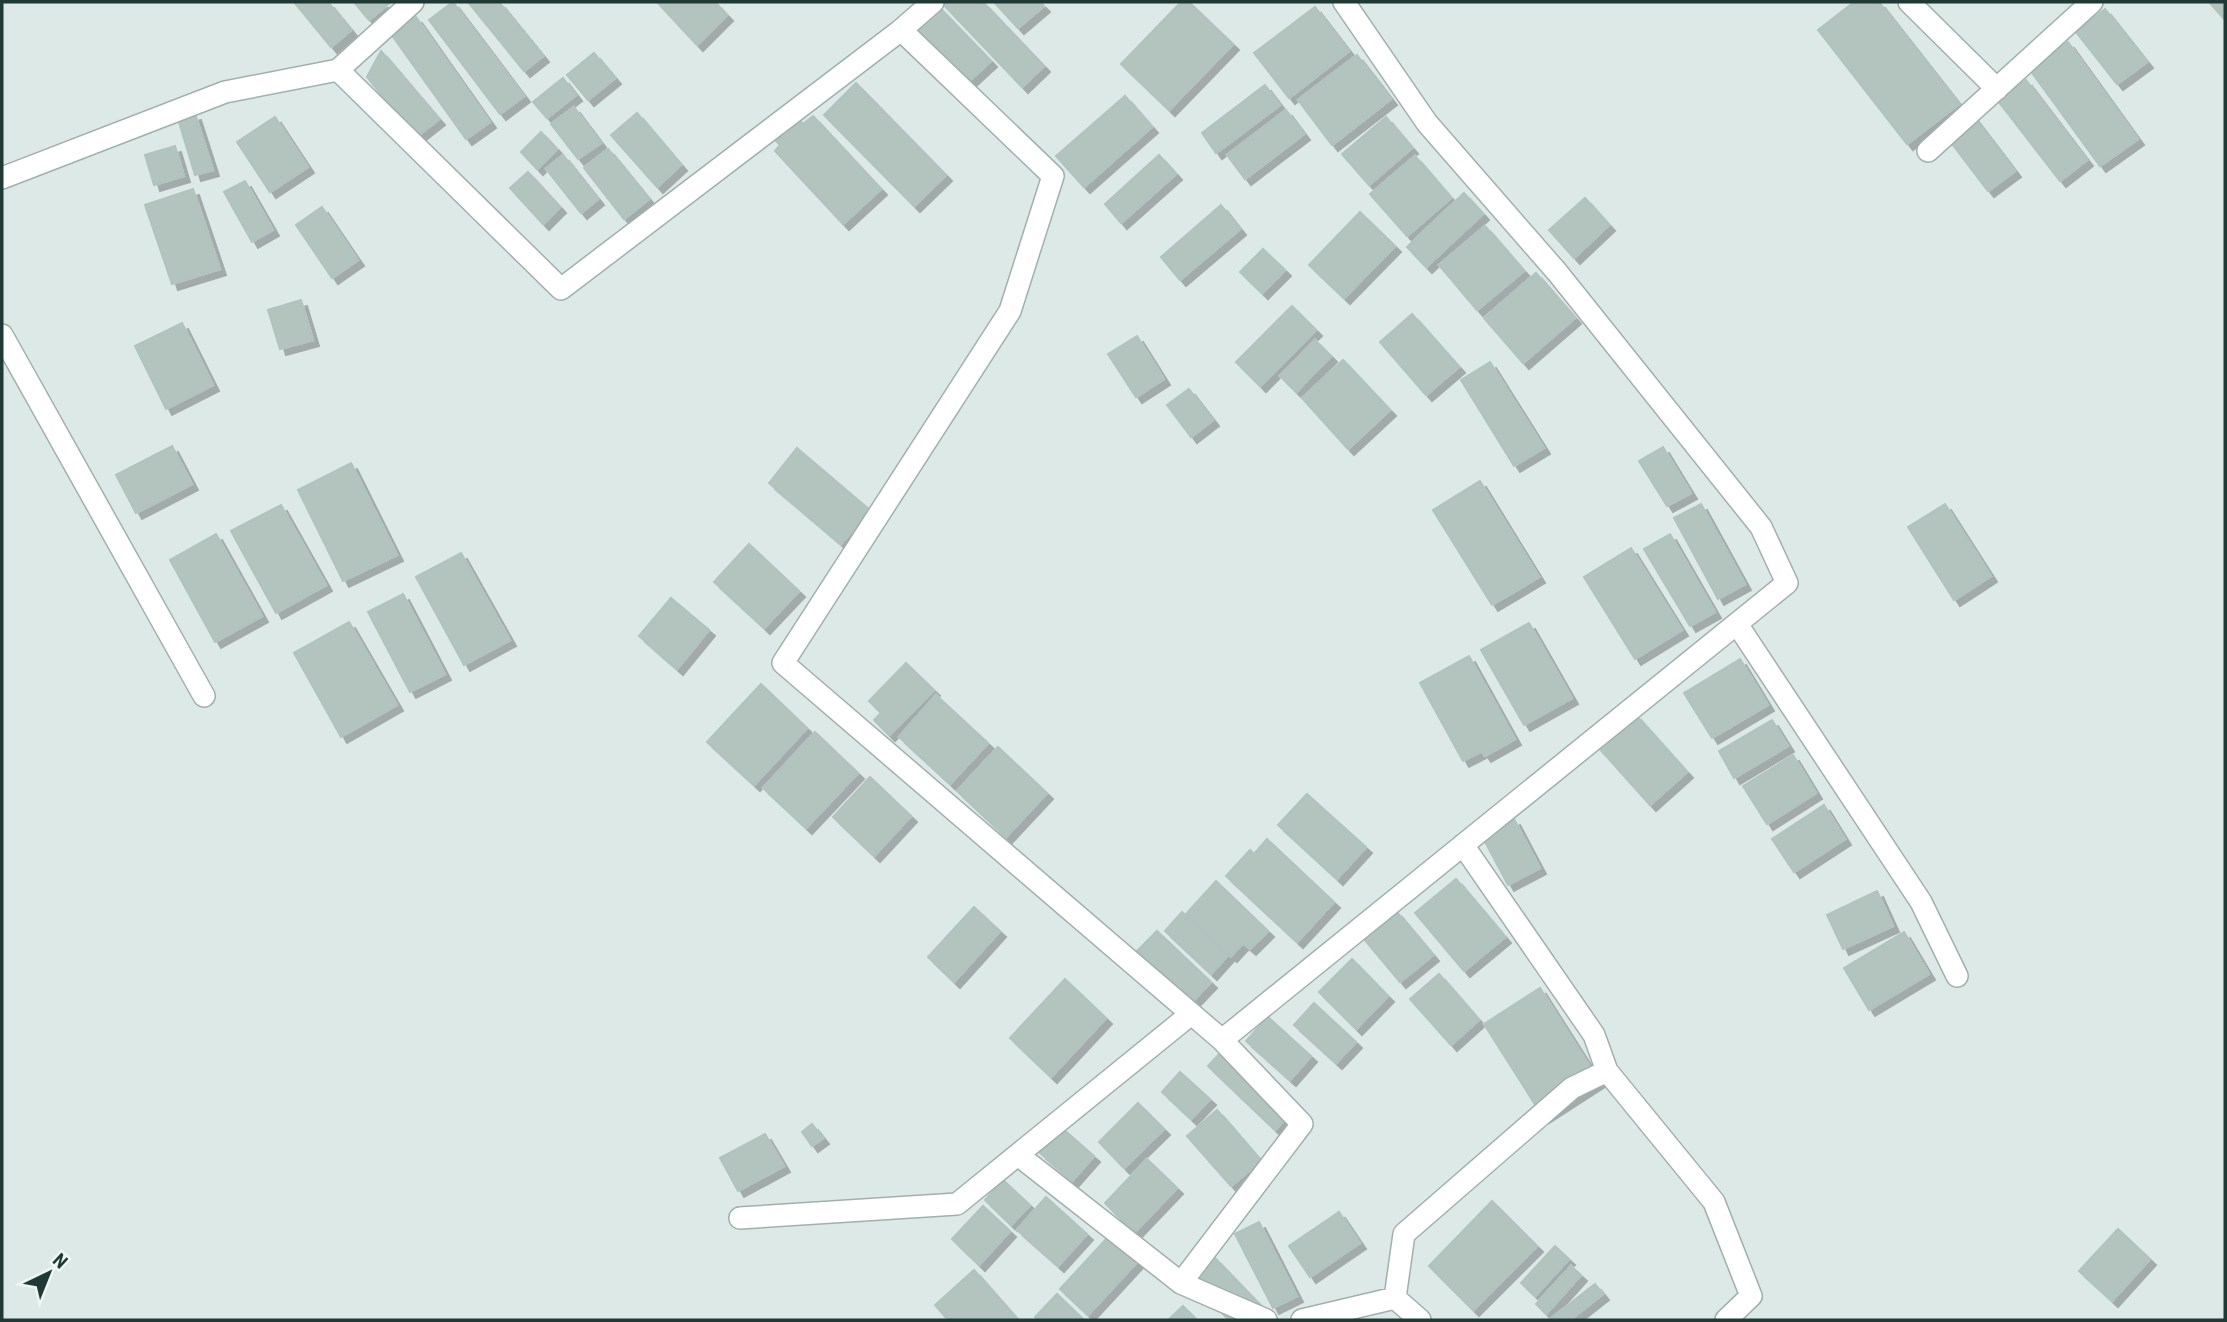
<svg xmlns="http://www.w3.org/2000/svg" width="2227" height="1322" viewBox="0 0 2227 1322" font-family="'Roboto Condensed',sans-serif">
<defs>
<filter id="shadow"><feDropShadow dx="6" dy="6" stdDeviation="0" flood-color="#0004"/></filter>
</defs>
<rect width="100%" height="100%" fill="#dde9e6"/>
<path fill="#b3c4bf" stroke="#b0c3be" stroke-width="2" filter="url(#shadow)" d="M294,2H328L351,30L331,47Z
M354,2H391L369,20Z
M453,2L524,96L500,114L429,20Z
M468,2H499L543,56L524,71Z
M657,2H715L727,15L697,45Z
M945,2H983L1044,66L1022,87L943,4Z
M994,2H1040L1044,6L1018,28Z
M1181,2H1189L1233,44L1169,110L1121,64Z
M1854,2H1879L1959,104L1907,144L1818,30Z
M2209,2H2225V20Z
M935,3L991,61L967,83L913,26Z
M1315,7L1349,51L1289,98L1254,53Z
M2105,9L2147,62L2117,84L2076,32Z
M416,17L490,122L466,139L391,34Z
M2068,42L2138,139L2100,166L2030,70Z
M381,51L439,119L415,138L367,77Z
M594,53L615,78L588,100L567,75Z
M1357,55L1391,99L1332,145L1298,100Z
M563,78L576,95L547,118L533,102Z
M2026,80L2087,160L2060,181L1998,101Z
M856,83L946,175L914,206L824,115Z
M1265,85L1280,105L1216,153L1202,133Z
M1125,96L1152,127L1084,187L1056,156Z
M574,107L601,143L578,159L551,124Z
M1286,110L1304,134L1245,179L1227,155Z
M637,113L681,165L657,187L611,135Z
M195,114L213,170L195,175L178,119Z
M813,116L881,189L843,224L775,151L780,145L775,140L798,118L803,124Z
M1973,116L2015,171L1988,191L1946,136Z
M275,117L308,167L270,192L237,142Z
M1386,117L1412,148L1369,185L1342,154Z
M541,132L557,149L537,169L521,152Z
M175,146L184,176L154,185L145,155Z
M608,149L649,199L624,219L584,168Z
M563,155L598,199L581,213L546,169Z
M1159,155L1176,174L1121,223L1105,204Z
M1415,156L1451,198L1407,236L1370,194Z
M528,172L560,207L543,224L510,188Z
M245,181L273,230L252,242L224,192Z
M193,189L220,269L172,284L145,205Z
M1464,193L1483,214L1426,267L1407,247Z
M1585,198L1609,225L1574,258L1549,230Z
M1221,205L1240,229L1180,280L1161,257Z
M322,207L358,260L332,278L296,225Z
M1360,212L1395,246L1344,298L1309,265Z
M1485,226L1524,271L1477,310L1439,265Z
M1263,249L1285,270L1262,293L1240,272Z
M1536,273L1575,318L1523,363L1484,318Z
M301,300L313,340L280,349L268,310Z
M1292,306L1316,330L1260,386L1236,362Z
M1412,314L1459,367L1426,395L1380,342Z
M182,323L213,385L166,409L135,346Z
M1137,336L1164,379L1136,397L1108,354Z
M1315,340L1331,356L1296,392L1280,376Z
M1343,360L1390,410L1348,449L1302,398Z
M1490,362L1544,448L1514,466L1461,380Z
M1189,389L1213,420L1191,437L1167,405Z
M172,446L192,484L136,513L116,475Z
M1663,447L1691,493L1667,506L1639,461Z
M797,448L870,510L841,544L769,483Z
M351,463L397,555L343,581L298,490Z
M1480,481L1539,577L1492,605L1433,510Z
M1701,504L1745,584L1718,599L1674,518Z
M1945,504L1991,576L1954,600L1908,527Z
M281,505L326,585L276,613L231,531Z
M216,534L262,616L215,642L170,560Z
M1670,534L1715,612L1690,626L1644,549Z
M749,544L799,591L764,628L714,582Z
M1631,548L1682,630L1635,659L1584,577Z
M461,553L510,640L464,665L416,577Z
M403,594L445,674L410,692L368,612Z
M671,598L709,630L677,669L639,636Z
M349,622L397,705L341,737L294,653Z
M1529,623L1572,698L1524,725L1481,650Z
M1469,656L1515,739L1485,756L1482,751L1463,761L1420,683Z
M1740,659L1768,705L1712,738L1684,693Z
M906,663L934,690L889,735L874,720L881,713L869,701Z
M761,684L807,728L754,785L707,742Z
M936,695L988,743L950,784L899,737Z
M1635,714L1687,772L1650,805L1598,747Z
M1772,720L1788,746L1734,778L1719,751Z
M815,732L858,773L806,828L763,788Z
M998,747L1047,793L1006,837L957,791Z
M1793,755L1816,793L1767,824L1743,786Z
M870,777L911,816L874,856L833,817Z
M1307,794L1366,847L1337,879L1278,825Z
M1824,805L1845,839L1794,872L1772,839Z
M1514,819L1540,868L1508,885L1482,836Z
M1267,839L1334,902L1297,942L1226,876L1250,850L1254,854Z
M1456,879L1505,937L1464,971L1415,913Z
M1216,881L1268,931L1250,949L1243,943L1231,956L1186,914Z
M1877,891L1893,926L1843,949L1827,915Z
M974,907L1000,931L954,982L928,957Z
M1396,911L1433,955L1400,982L1363,938Z
M1182,912L1228,955L1211,974L1165,931Z
M1157,931L1211,982L1192,1002L1137,951Z
M1904,932L1929,974L1869,1010L1844,968Z
M1352,959L1388,996L1356,1029L1319,992Z
M1439,974L1479,1020L1451,1045L1410,999Z
M1065,979L1106,1018L1051,1077L1010,1038Z
M1540,988L1599,1081L1543,1117L1484,1024Z
M1314,1003L1356,1042L1336,1063L1294,1025Z
M1268,1017L1311,1056L1290,1080L1246,1041Z
M1222,1051L1289,1115L1275,1130L1208,1066Z
M1180,1072L1210,1099L1191,1119L1162,1092Z
M1138,1103L1164,1129L1124,1168L1099,1142Z
M1217,1110L1261,1161L1231,1186L1187,1136Z
M812,1124L823,1138L812,1146L802,1132Z
M1062,1128L1094,1156L1072,1181L1040,1153Z
M765,1134L784,1166L738,1191L720,1158Z
M1147,1159L1177,1188L1134,1233L1105,1203Z
M1003,1180L1030,1205L1011,1225L985,1200Z
M1046,1197L1087,1234L1058,1266L1017,1230Z
M1492,1201L1537,1246L1473,1310L1429,1266Z
M983,1206L1010,1231L979,1265L952,1239Z
M1339,1212L1360,1243L1310,1277L1289,1246Z
M1259,1222L1297,1296L1273,1308L1235,1234Z
M2118,1229L2150,1259L2112,1301L2079,1271Z
M1109,1236L1137,1262L1088,1315L1060,1289Z
M1555,1246L1569,1259L1535,1296L1521,1283Z
M1215,1258L1270,1315L1264,1320H1229L1191,1281Z
M1571,1266L1581,1275L1546,1314L1536,1304Z
M974,1270L1018,1320H948L935,1305Z
M1595,1284L1603,1294L1570,1320H1549Z
M1057,1294L1084,1320H1038L1035,1317Z
M1183,1306L1197,1320H1168Z"/>
<g fill="none" stroke-linecap="round" stroke-linejoin="round">
<g stroke="#a0b1ad" stroke-width="24">
<path id="street" d="M933,2L901,30L1053,176L1010,311L783,663L1222,1040L1787,583L1761,527L1557,272L1427,123L1344,2
M1909,2L1997,89
M338,70L561,289L901,30
M1928,151L2092,2
M2,178L225,92L338,70L413,2
M2,335L204,696
M1737,624L1921,902L1957,976
M1463,845L1594,1035L1607,1071L1714,1202L1751,1296L1726,1320
M1018,1155L1181,1283L1302,1124L1222,1040
M740,1218L957,1204L1191,1014
M1181,1283L1266,1320
M1395,1298L1404,1234L1572,1088L1607,1071
M1302,1320L1395,1298L1420,1320"/>
</g>
<use href="#street" stroke="#fff" stroke-width="21"/>
</g>
<rect width="2227" height="1322" fill="none" stroke="#1f3935" stroke-width="7"/>
<g transform="translate(49 1273) rotate(43)" stroke="#eef6f3" stroke-width="5" paint-order="stroke">
<path d="M0-5L12 26L0 18L-12 26Z" fill="#1f3935"/>
<text y="-10" font-size="19" font-weight="bold" text-anchor="middle" fill="#1f3935">N</text>
</g>
</svg>
